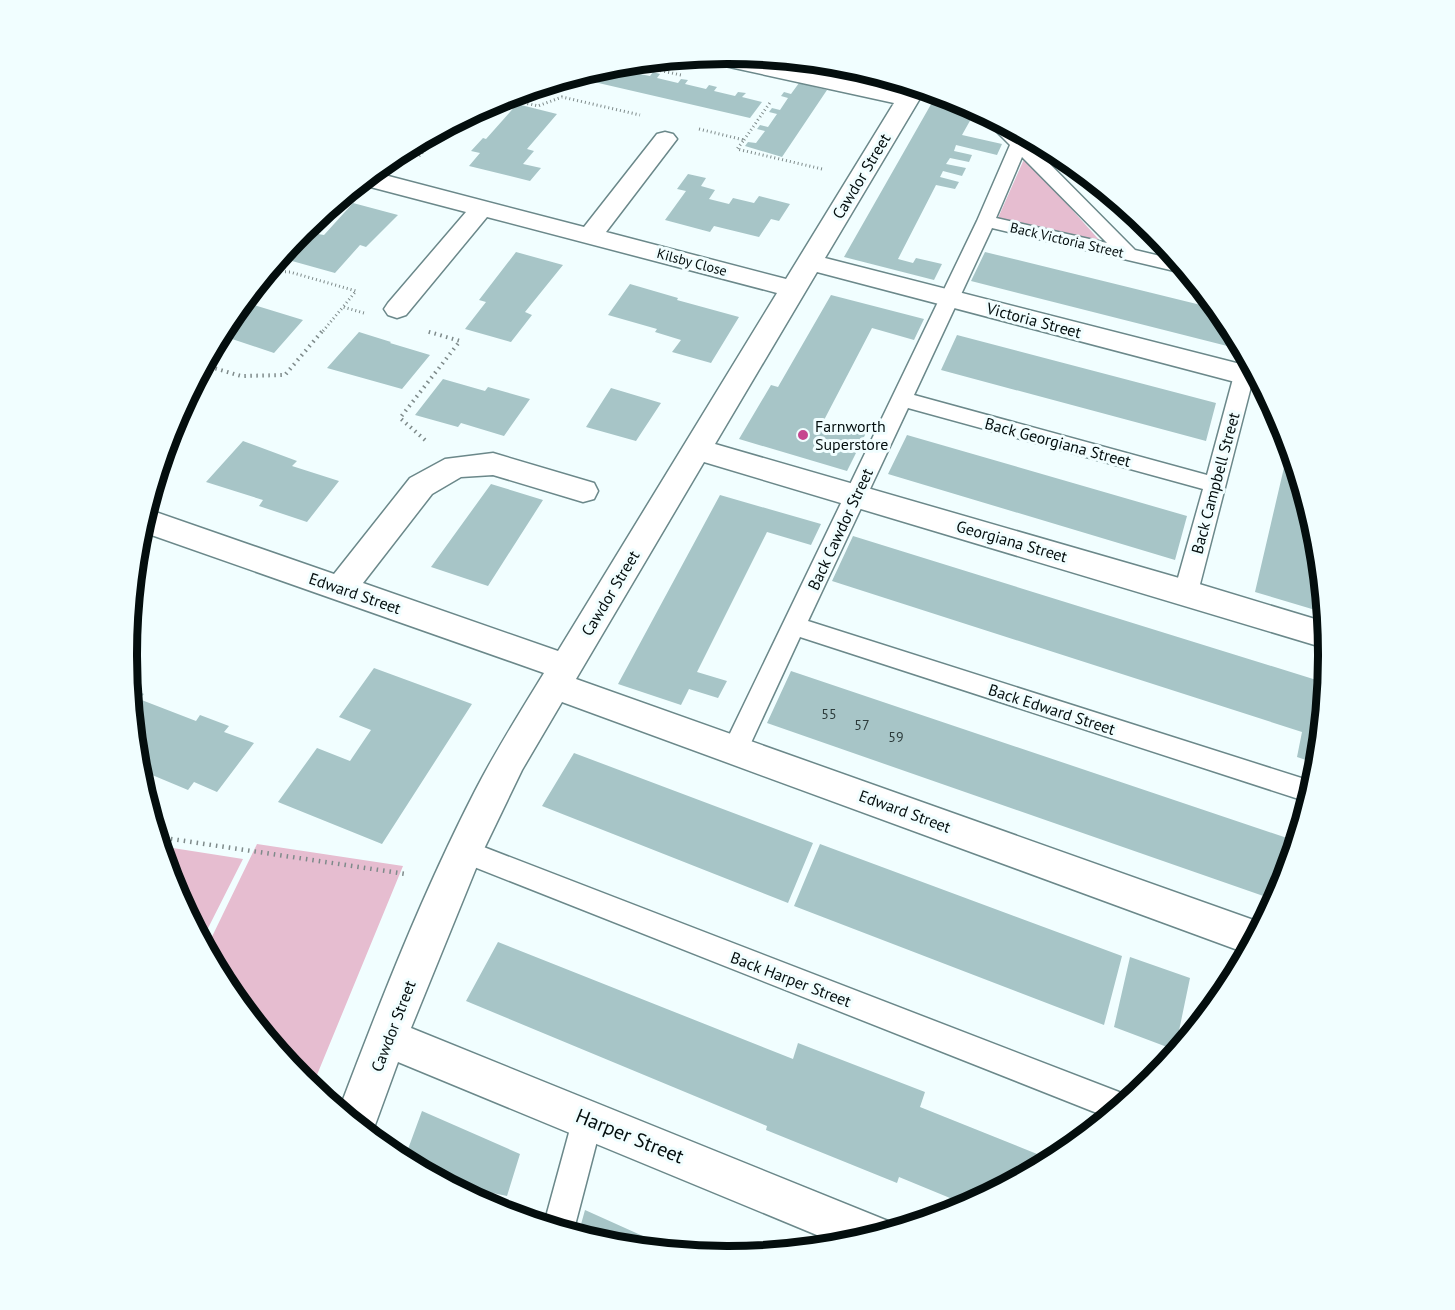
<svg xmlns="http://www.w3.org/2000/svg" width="1455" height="1310" viewBox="0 0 1455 1310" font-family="'PT Sans',sans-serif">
<rect width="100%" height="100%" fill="#f1feff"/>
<path fill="#e6bdd0" d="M1025,157L1101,242L998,218Z
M257,844L403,866L312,1087L302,1080L228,989L206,949Z
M160,846L243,859L202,940L172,885Z"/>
<path fill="#a7c5c7" d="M823,64L845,66L860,70L856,77L827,70L821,68Z
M625,66L632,68L629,72L650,76L653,72L660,74L657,78L678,83L681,79L688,80L685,84L706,89L709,85L717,87L714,91L735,96L738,92L746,93L742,97L762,102L750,118L581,79L578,82L568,80L607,67L622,70Z
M799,83L827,90L782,157L745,146L748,142L756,143L765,131L757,129L760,125L768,127L777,114L769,112L772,108L780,110L788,98L781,96L784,92L791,94Z
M934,99L976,110L962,135L1002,144L997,155L956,145L954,151L972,155L969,162L950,158L946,164L966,168L962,176L943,171L940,177L959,182L955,189L936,185L898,259L913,263L916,258L942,264L934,280L844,257Z
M517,104L557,114L527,149L534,151L523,164L541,168L530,181L469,166L480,153L471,151L483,138L486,139Z
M688,174L706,178L701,186L715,190L709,199L729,204L733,198L754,203L759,196L790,204L779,221L771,219L759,237L714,226L710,232L665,220L686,191L677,189Z
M353,203L398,215L366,247L360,245L335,273L292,261L318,234L324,235Z
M516,252L563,265L525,312L532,315L511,342L465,329L486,302L479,300Z
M985,252L1217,309L1227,321L1243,350L971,281Z
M630,284L678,298L677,300L739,317L711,363L672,352L681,340L655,332L657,329L608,315Z
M249,295L258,297L251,304L303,320L274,353L220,335L228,321Z
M831,295L924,319L914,340L872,328L823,422L842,428L844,424L867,431L847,471L739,439L771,385L778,387Z
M359,332L391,342L390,343L430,355L402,389L327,368Z
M957,335L1216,403L1206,441L941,370Z
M443,379L485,391L488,387L530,399L504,436L461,423L458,427L415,415Z
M611,388L661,403L636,441L586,427Z
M907,435L1187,516L1175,560L888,474Z
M243,441L297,461L292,466L339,481L307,522L259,506L263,500L206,482Z
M1289,446L1317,538L1323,604L1322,612L1255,592Z
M491,484L543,500L488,586L431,567Z
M720,495L821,524L811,545L767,532L697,672L727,681L718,698L689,689L681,705L618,684Z
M853,536L1326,683L1318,764L1297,757L1302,732L832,581Z
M374,668L472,704L382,844L278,802L317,748L350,761L371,730L339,717Z
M791,671L1296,841L1283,885L1275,900L767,723Z
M130,688L144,694L139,699L196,721L200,715L229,726L224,732L254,743L217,792L194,782L188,790L145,772L151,765L137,759Z
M574,753L813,843L788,903L542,806Z
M820,844L1122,956L1104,1025L794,906Z
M498,942L793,1059L798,1043L925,1092L920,1107L1052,1160L967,1205L899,1177L897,1183L766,1130L767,1126L466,1001Z
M1130,957L1190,978L1175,1050L1114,1027Z
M422,1111L520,1154L507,1196L483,1191L480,1201L404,1160Z
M585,1210L674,1250V1251L610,1244L578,1235Z"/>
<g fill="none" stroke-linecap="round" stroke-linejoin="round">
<g stroke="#6b888a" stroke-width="3">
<path id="lane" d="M989,117L1015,130L1025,139L1135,250L1177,260L1187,272L1183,273L992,228L914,395L1207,475L1234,375L1237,370L1244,368L1251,370L1254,375L1198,592L1194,598L1186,601L1178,598L1174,592L1203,489L908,408L808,621L1314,782L1308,802L800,637L744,758L735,761L726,758L722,750L977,221L1010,145L989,124L987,120ZM1022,157L1107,243L996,218Z
M463,839L1119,1092L1130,1098L1107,1117L454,859L450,851L454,843Z
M588,1103L599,1107L603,1118L573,1233L544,1224L573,1118L577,1107Z"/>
</g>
<g stroke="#6b888a" stroke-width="3">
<path id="street" d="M728,54L901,91L906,84L925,90L825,258L1252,367L1262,386L1258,388L817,272L715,444L1186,580L1325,622L1328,649L704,462L576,679L1262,923L1246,953L562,702L522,770L483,851L411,1028L888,1221L892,1230L841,1245L398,1062L371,1136L339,1110C380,1002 422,894 475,791C496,750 520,712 544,673L140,531L147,509L334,574L410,478L445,459L493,453L594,483L598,491L594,499L583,502L493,475L461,477L432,494L363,583L558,651L777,293L487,217L406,315L397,318L388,315L384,309L388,303L466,212L359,184L373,172L584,227L657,134L665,132L673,134L677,139L606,232L786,279L894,103L711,63L703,61L701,57Z"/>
</g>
<path stroke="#7e8a8a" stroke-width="3" stroke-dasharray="1 3" stroke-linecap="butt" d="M629,64L681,75
M504,98L538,106L562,97L640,115
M699,129L744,140L737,149L822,169
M744,140L771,101
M419,156L441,134L442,129
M269,271L290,272L356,291L343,307
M323,331L343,307L364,313"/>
<path stroke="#7e8a8a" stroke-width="4" stroke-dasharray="1.5 4.5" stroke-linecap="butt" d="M200,372L207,366L241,376L285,375L324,329
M425,440L400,418L460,341L426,331"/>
<path stroke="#7e8a8a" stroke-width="4.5" stroke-dasharray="1.5 5" stroke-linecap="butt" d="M158,837L406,874"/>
<use href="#lane" fill="#fff" fill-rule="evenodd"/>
<use href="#street" fill="#fff" fill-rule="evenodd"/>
</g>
<circle fill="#c6468f" stroke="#f1feff" stroke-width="2" cx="803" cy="435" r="6"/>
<g text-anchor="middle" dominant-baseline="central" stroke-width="6" stroke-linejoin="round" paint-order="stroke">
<g font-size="14" fill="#040e0e" stroke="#f1feff">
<text transform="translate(1067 240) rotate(13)">Back Victoria Street</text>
<text transform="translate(692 262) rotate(15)">Kilsby Close</text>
</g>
<g font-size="14" fill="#2d3c3c">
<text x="829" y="714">55</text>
<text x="862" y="725">57</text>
<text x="896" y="737">59</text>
</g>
<g font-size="16" fill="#040e0e" stroke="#f1feff">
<text transform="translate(861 176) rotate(-59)">Cawdor Street</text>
<text transform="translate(1034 320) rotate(15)">Victoria Street</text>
<text transform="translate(1058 442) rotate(15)">Back Georgiana Street</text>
<text transform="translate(1215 483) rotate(-75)">Back Campbell Street</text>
<text transform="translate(840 529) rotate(-65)">Back Cawdor Street</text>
<text transform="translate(1012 541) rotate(16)">Georgiana Street</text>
<text transform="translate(355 593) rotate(19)">Edward Street</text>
<text transform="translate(610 593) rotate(-59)">Cawdor Street</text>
<text transform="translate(1052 709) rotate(18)">Back Edward Street</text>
<text transform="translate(905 811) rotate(20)">Edward Street</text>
<text transform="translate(791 979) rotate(21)">Back Harper Street</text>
<text transform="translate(393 1026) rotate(-69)">Cawdor Street</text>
</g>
<g font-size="16" fill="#040e0e" stroke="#f1feff" text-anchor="start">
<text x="815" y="426">Farnworth<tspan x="815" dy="18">Superstore</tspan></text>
</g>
<g font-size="20" fill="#040e0e" stroke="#f1feff">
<text transform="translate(630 1136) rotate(22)">Harper Street</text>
</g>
</g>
<path d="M0 0H1455V1310H0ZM727 64H728A590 590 0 0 1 1318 654V656A590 590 0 0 1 728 1246H727A590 590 0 0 1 137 656V654A590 590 0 0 1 727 64Z" fill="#f1feff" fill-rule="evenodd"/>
<path fill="none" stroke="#040e0e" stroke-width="8" d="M727 64H728A590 590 0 0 1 1318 654V656A590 590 0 0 1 728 1246H727A590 590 0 0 1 137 656V654A590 590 0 0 1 727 64Z"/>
</svg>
